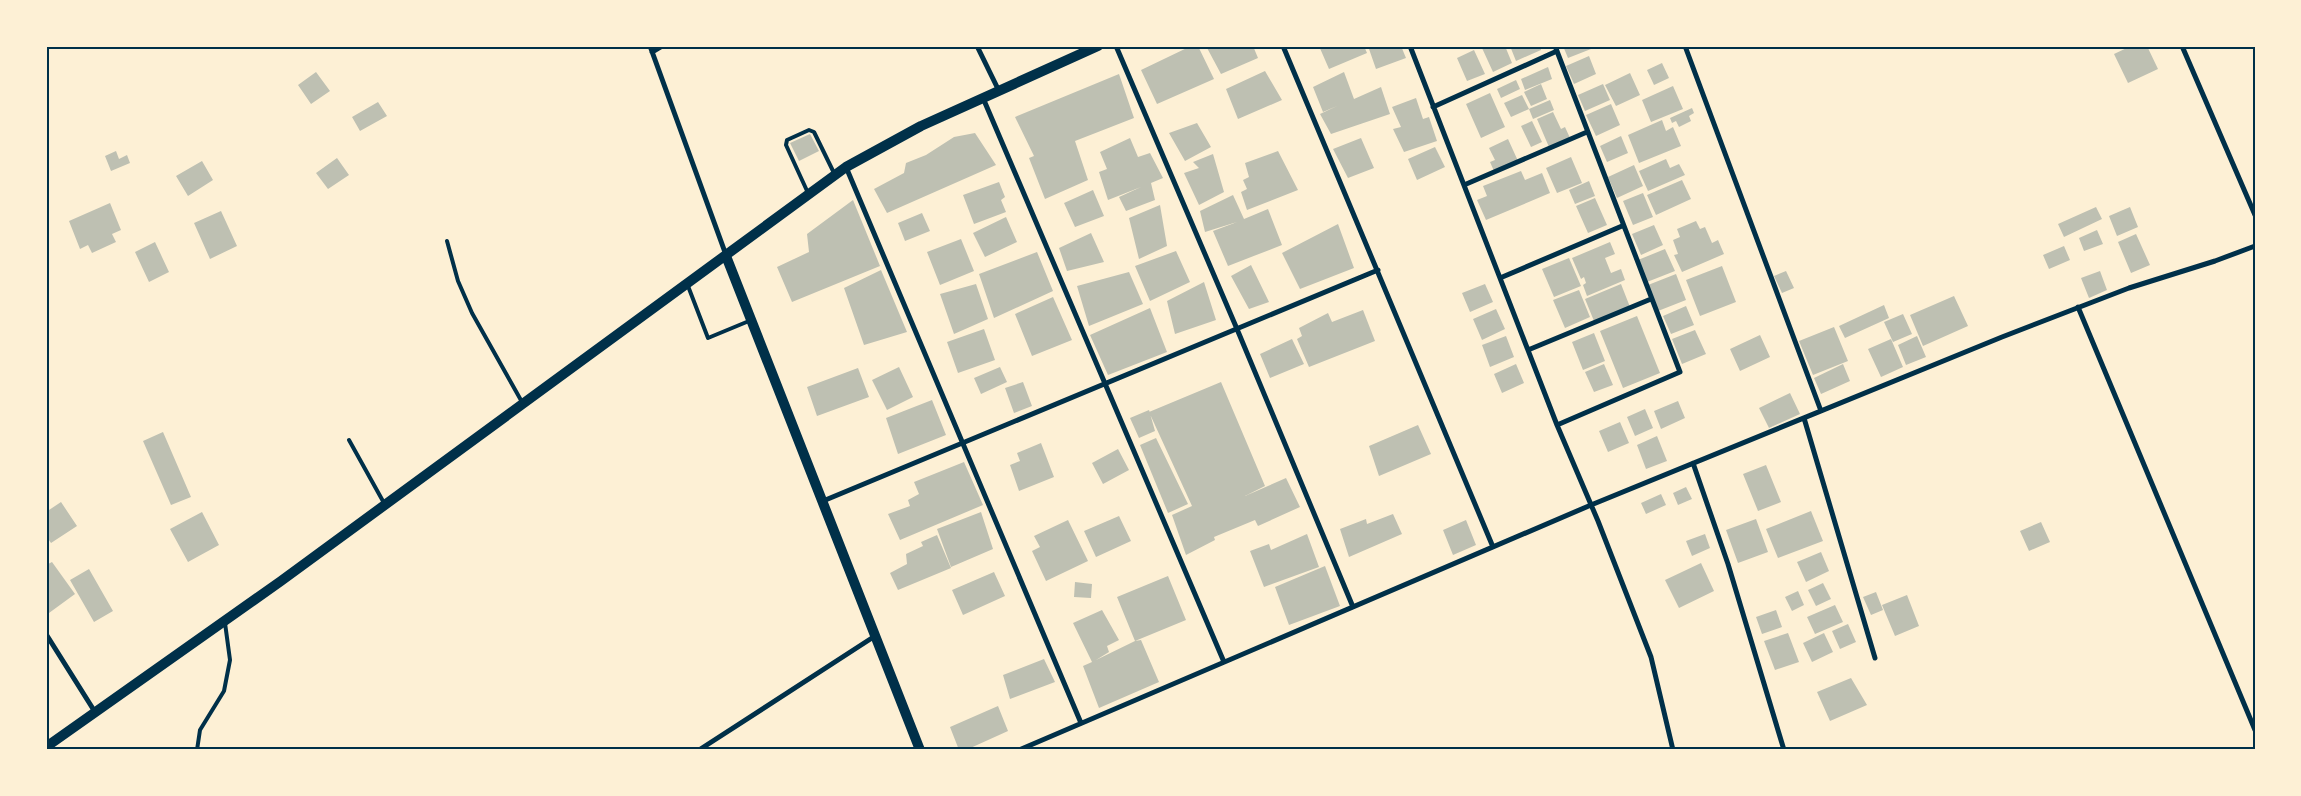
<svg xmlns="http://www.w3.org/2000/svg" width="2301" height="796" viewBox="0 0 2301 796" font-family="'DejaVu Sans',sans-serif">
<rect width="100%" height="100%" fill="#fdf0d5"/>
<path fill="#bec0b2" d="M1191,46H1198L1214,79L1157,104L1141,70Z
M1206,46H1253L1258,58L1221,74Z
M1319,46H1364L1367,53L1329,69Z
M1376,46H1401L1406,58L1376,69L1369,49Z
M1486,46H1505L1512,63L1493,72L1482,48Z
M1510,46H1540L1541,50L1516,61Z
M1563,46H1590L1591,49L1568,58Z
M2131,46H2147L2158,69L2128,83L2114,54Z
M1474,50L1485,74L1467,81L1457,58Z
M1589,56L1596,74L1574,84L1566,66Z
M1662,63L1669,78L1654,85L1647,70Z
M1548,67L1552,79L1525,90L1521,79Z
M1265,71L1282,100L1238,119L1226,89Z
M316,72L330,91L311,104L298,85Z
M1344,72L1354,99L1381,87L1390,114L1331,134L1320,114L1337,106L1323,112L1313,87Z
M1630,73L1640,95L1616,106L1605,85Z
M1119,74L1134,118L1075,141L1088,180L1045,199L1029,158L1034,156L1015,117Z
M1516,80L1520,89L1501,98L1497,89Z
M1541,84L1547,99L1531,106L1524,92Z
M1603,84L1610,100L1585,111L1578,95Z
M1673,86L1683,109L1651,122L1642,100Z
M1490,93L1505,127L1481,138L1466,104Z
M1522,95L1529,109L1511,117L1504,103Z
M1416,98L1423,119L1429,117L1437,141L1404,152L1393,129L1401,127L1392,107Z
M1550,100L1554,110L1533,119L1529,109Z
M378,102L387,116L360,131L352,117Z
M1611,104L1620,125L1596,136L1586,115Z
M1692,108L1694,113L1689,116L1691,121L1679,127L1676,121L1672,123L1670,118Z
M1553,112L1561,129L1565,127L1570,138L1549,147L1537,119Z
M1662,120L1666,131L1673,127L1681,146L1639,163L1628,135Z
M1532,121L1542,142L1531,147L1521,126Z
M1197,123L1211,147L1185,161L1169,133Z
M975,133L996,165L887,213L874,189L904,173L906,163L926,155L954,137Z
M810,134L819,151L799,161L790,143Z
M1621,136L1628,153L1607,162L1600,146Z
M1130,138L1138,157L1150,153L1163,178L1151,183L1155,200L1126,211L1119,197L1141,187L1108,200L1099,172L1107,169L1100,152Z
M1361,138L1374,168L1348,178L1333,149Z
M1508,139L1518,161L1494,171L1490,162L1495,160L1489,148Z
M1435,147L1445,167L1417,180L1408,159Z
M116,151L119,159L127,155L130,163L111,171L105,156Z
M1278,151L1298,190L1247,210L1241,192L1247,189L1243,180L1249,177L1245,163Z
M1213,154L1224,192L1199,205L1184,173L1199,168L1193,162Z
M1571,157L1582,183L1557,193L1546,168Z
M337,158L349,175L328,189L316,173Z
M1666,159L1670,168L1679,164L1685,175L1648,191L1639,171Z
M202,161L213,180L188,196L176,176Z
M1634,165L1643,186L1617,198L1608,177Z
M1521,171L1525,180L1542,173L1550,193L1486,220L1477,200L1487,196L1483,186Z
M1682,180L1691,199L1656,215L1647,195Z
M1589,181L1595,196L1575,204L1569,190Z
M999,182L1005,197L1001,200L1006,212L974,224L963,195Z
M1093,190L1104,216L1075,227L1064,203Z
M1643,193L1653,217L1633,225L1623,201Z
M1233,195L1244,219L1268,209L1282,245L1228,266L1213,231L1237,222L1205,232L1200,211Z
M1595,198L1607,225L1588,233L1576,206Z
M853,200L880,266L792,302L777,267L809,252L807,234Z
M110,203L121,230L112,234L116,242L92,253L88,245L80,249L69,221Z
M1160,205L1167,246L1139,259L1129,218Z
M2096,207L2102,219L2064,237L2058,224Z
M2130,207L2138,227L2117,236L2109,216Z
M221,211L237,246L210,259L194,223Z
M922,213L930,231L905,241L898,223Z
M1006,217L1017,242L985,257L973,233Z
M1696,221L1700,229L1705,227L1712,243L1718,240L1724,254L1682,272L1674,255L1678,254L1673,240L1680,237L1677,229Z
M1338,224L1354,268L1300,289L1282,253Z
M1654,225L1663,245L1641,255L1632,234Z
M2097,230L2103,244L2084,251L2079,238Z
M1091,233L1104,262L1067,271L1059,248Z
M2136,234L2150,265L2131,273L2118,242Z
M961,239L974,271L940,285L927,252Z
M155,242L169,272L149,282L135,252Z
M1610,242L1615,254L1605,258L1611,273L1621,269L1625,280L1587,296L1583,285L1586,283L1584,277L1581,279L1572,258Z
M2064,246L2070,260L2049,269L2043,255Z
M1665,249L1675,271L1647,282L1638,260Z
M1176,251L1190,282L1150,301L1135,266Z
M1037,252L1053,291L994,318L979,274Z
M1569,258L1581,286L1554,297L1542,269Z
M1251,265L1269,302L1249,309L1231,276Z
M1722,266L1736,302L1700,316L1686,280Z
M881,270L907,332L864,345L844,288Z
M1786,271L1794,288L1782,293L1774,276Z
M2100,271L2107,290L2089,298L2081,278Z
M1129,272L1143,304L1089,326L1077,286Z
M1676,274L1686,300L1658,311L1648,285Z
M1204,282L1216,320L1175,334L1167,301Z
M976,284L988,319L954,334L940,294Z
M1485,284L1493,302L1470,312L1462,293Z
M1621,284L1630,307L1594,321L1585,299Z
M1579,290L1590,317L1565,328L1553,300Z
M1954,296L1968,326L1923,346L1910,315Z
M1053,297L1072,340L1032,356L1015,314Z
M1884,305L1889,318L1845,338L1839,326Z
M1686,306L1694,325L1671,334L1663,316Z
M1150,308L1167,352L1108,375L1090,335Z
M1496,309L1505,329L1482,340L1473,319Z
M1363,310L1375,341L1309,367L1297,339L1302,336L1299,328L1328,313L1332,322Z
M1903,314L1912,334L1893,342L1884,322Z
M1637,316L1660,373L1623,388L1600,331Z
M1834,327L1848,361L1813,375L1799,341Z
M984,329L995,360L958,373L947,342Z
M1695,330L1706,354L1682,364L1672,339Z
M1594,333L1605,361L1583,370L1572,342Z
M1760,335L1770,357L1740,371L1730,349Z
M1506,336L1514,357L1490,367L1482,345Z
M1917,336L1926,357L1906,365L1898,345Z
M1292,339L1304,364L1270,378L1260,354Z
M1891,339L1903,367L1881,377L1868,349Z
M1516,364L1524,383L1502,393L1494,374Z
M1604,364L1613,385L1594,392L1585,372Z
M1843,364L1850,381L1821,394L1814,378Z
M899,367L913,397L887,410L872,380Z
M1000,367L1007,382L981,394L974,378Z
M858,368L869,397L817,416L807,387Z
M1023,382L1032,406L1014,413L1005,388Z
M1221,382L1265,486L1245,496L1286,478L1300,507L1258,526L1255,520L1214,537L1215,540L1186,555L1172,515L1192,506L1149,412Z
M1790,393L1800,414L1769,428L1759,408Z
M932,400L946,435L898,454L886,418Z
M1678,401L1685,418L1661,429L1654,411Z
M1645,409L1653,428L1635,436L1627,417Z
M1149,410L1155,431L1139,438L1130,418Z
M1620,422L1629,443L1608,452L1599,431Z
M1418,425L1431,454L1379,476L1369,446Z
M163,432L191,497L171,505L143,441Z
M1657,436L1667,461L1646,469L1637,445Z
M1156,438L1188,504L1168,513L1140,445Z
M1041,443L1054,477L1019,491L1010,465L1020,461L1017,453Z
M1118,449L1129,470L1103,484L1092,463Z
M964,462L983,505L900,540L888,514L910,506L908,500L919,494L914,482Z
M1766,465L1781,502L1758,511L1743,474Z
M1686,487L1692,499L1678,505L1673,493Z
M1661,494L1666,505L1646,514L1641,503Z
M61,502L77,526L51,543L46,536V512Z
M1811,511L1823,541L1778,558L1766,529Z
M202,512L219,545L188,562L170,529Z
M981,512L993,549L951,567L937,529Z
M1393,514L1402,534L1349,557L1340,529L1366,519L1367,524Z
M1119,516L1131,541L1096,557L1084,531Z
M1756,519L1768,552L1738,563L1726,530Z
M1068,520L1088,561L1046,581L1032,551L1040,547L1034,536Z
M1466,520L1476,545L1453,555L1443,530Z
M2041,522L2050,542L2029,551L2020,531Z
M1307,534L1319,567L1264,587L1250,551L1269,544L1271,550Z
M1705,534L1710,548L1692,556L1686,541Z
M937,535L951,568L898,590L890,573L907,564L906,554L923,546L921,542Z
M1821,552L1829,571L1806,582L1797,562Z
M52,562L75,594L49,613L46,610V565Z
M1701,563L1714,591L1679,608L1665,580Z
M1325,566L1340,606L1289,625L1275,587Z
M89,569L113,611L94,622L70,580Z
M994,572L1005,596L963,615L952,590Z
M1168,576L1186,620L1135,641L1141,640L1159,682L1099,708L1083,666L1092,662L1073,623L1102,610L1119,640L1107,646L1109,652L1096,660L1135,641L1117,597Z
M1075,582L1092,584L1091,598L1074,597Z
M1823,583L1831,599L1816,606L1808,590Z
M1798,591L1804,605L1792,611L1785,597Z
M1876,592L1883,610L1871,615L1863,597Z
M1907,595L1919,626L1895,636L1882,605Z
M1835,605L1843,622L1815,634L1807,617Z
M1776,610L1782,627L1762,634L1756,617Z
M1848,624L1856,642L1840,649L1832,631Z
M1788,633L1799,662L1775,670L1764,641Z
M1824,633L1833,652L1812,662L1803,643Z
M1044,659L1055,682L1010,699L1003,675Z
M1851,678L1867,705L1830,721L1817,692Z
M998,706L1008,731L966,750H959L950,727Z"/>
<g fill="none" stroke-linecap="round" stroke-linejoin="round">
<path stroke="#003049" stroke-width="4" d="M808,193L786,145L787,140L809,130L814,132L834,173
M447,241L458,281L472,313L522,402
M688,286L708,338L749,321
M349,440L384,503
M197,750L200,730L224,691L230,660L225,623"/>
<path stroke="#003049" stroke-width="5" d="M650,46L726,255
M977,46L999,91
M1116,46L1237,329L1353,607
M1283,46L1493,547
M1410,46L1557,425L1598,521L1651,657L1673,750
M1555,46L1680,372L1557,425
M1685,46L1821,411
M2182,46L2255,215
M652,52L662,46
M983,98L1224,662
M1433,107L1557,51
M846,167L1081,723
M1464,185L1587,132
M1500,278L1622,226
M2078,307L2255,730
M1528,350L1651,299
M1804,418L1875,658
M1693,463L1728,564L1784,750
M823,501L1378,270
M46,634L95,712
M699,750L875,636
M1019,750L1591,505L2002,337L2129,288L2215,261L2255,246"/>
<path stroke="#003049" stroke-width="10" d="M726,256L920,750
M46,747L281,581L846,167L921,126L1098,46"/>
</g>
<rect width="2301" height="796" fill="none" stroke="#fdf0d5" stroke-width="95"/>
<rect x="48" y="48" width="2206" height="700" fill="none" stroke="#003049" stroke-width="2"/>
</svg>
